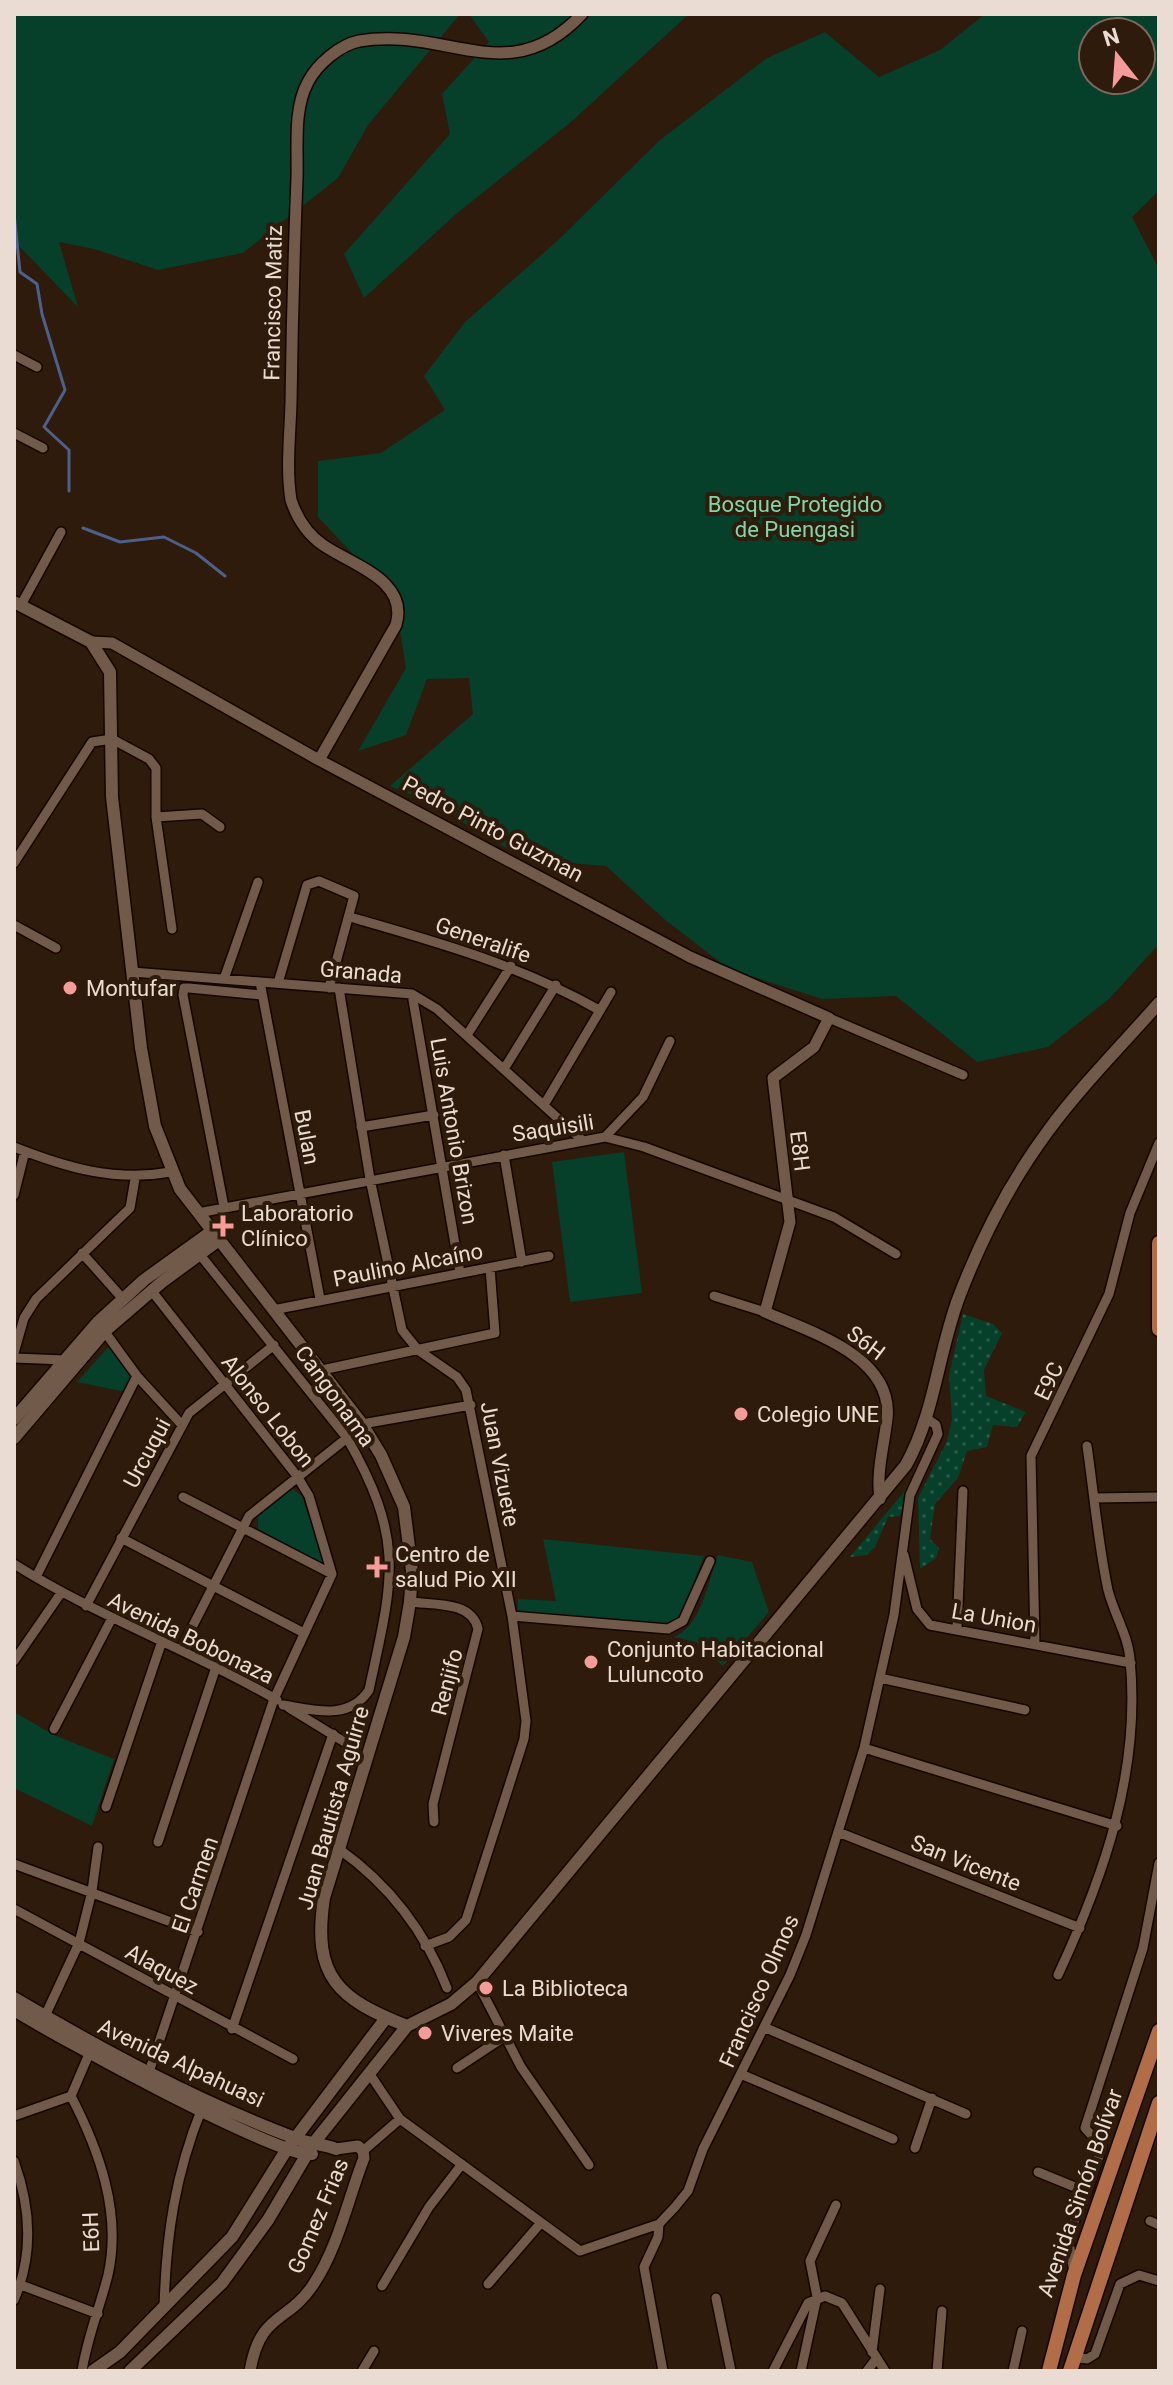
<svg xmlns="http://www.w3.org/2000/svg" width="1173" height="2385" viewBox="0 0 1173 2385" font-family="Roboto,sans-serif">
<defs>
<pattern id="grass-dots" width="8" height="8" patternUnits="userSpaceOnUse" patternTransform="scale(2)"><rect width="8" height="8" fill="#063f2a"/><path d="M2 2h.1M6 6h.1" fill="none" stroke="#2a5a48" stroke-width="1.8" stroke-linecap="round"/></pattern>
</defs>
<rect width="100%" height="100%" fill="#2e1b0b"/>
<path fill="url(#grass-dots)" d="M963,1314L993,1324L1002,1333L984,1370L986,1396L1026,1412L1017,1427L993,1425L987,1447L967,1451L958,1478L935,1504L930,1539L939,1548L936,1558L920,1569L918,1498L947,1441L952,1419L949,1375Z
M907,1488L900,1516L888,1517L875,1547L867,1555L850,1557Z"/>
<path fill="#063f2a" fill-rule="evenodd" d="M14,14H460L368,125L338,178L243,253L158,270L94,249L59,242L78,307L14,241Z
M469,14H689L571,122L455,215L364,298L344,254L450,134L442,94L489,42Z
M985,14H1159V191L1132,217L1159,269V944L1109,999L1048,1047L977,1062L896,996L822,999L729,969L664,919L606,866L531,860L476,833L448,810L390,786L473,714L469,678L427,679L406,735L358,751L406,668L395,599L318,517V461L381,453L445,410L424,376L465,322L556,242L660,140L767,58L825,32L879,77L940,50ZM1093,32H1141V80H1093Z
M624,1152L642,1293L570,1302L552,1162Z
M111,1344L134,1375L126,1392L77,1382Z
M290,1487L302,1496L325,1567L258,1529V1515Z
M543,1539L704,1556L680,1618L662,1627L518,1612V1599L556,1601Z
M718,1555L752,1562L769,1612L723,1666L696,1642L673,1637C701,1628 708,1581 718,1555Z
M14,1712L54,1735L114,1759L92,1826L14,1788Z"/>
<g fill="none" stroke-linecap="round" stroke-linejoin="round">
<path stroke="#4c608b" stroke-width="3" d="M14,213L20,272L37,284L42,314L65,390L44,427L69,450V491
M83,528L120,542L164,537L196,553L225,576"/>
<g stroke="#150500" stroke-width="12">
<path id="minor" d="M14,355L37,367
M14,433L43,448
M21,605L61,532
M156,817L202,814L220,827
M14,863L92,742L112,739L149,759L156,768V817L172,929
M350,917C437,942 520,965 599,1010
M14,925L56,948
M132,972L412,994L437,1009L582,1140
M224,979L258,882
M260,982L320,1299
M278,983L307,885L319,881L354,896L329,988
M339,988L370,1179L402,1330L418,1350L457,1377L466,1390L512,1616L526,1721L524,1739L466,1920L449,1937L425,1946
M412,994L460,1273
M829,1018L963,1075
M467,1035L511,966
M504,1069L556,985
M544,1105L611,992
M361,1127L434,1115
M605,1137L643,1097L670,1041
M14,1147C67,1168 115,1182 171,1172
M504,1155L522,1262
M14,1195L25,1151
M224,1207L183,995L184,988H189L262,995
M198,1213L605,1137L644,1147L834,1217L896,1254
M197,1251L347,1438C406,1541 393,1579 369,1690C349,1721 314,1710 283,1705
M82,1253L123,1299
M714,1296L765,1312
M273,1310L549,1256
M102,1328L137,1376L181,1424
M14,1353L24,1318L36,1299L130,1208L135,1179
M14,1358L65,1360
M322,1370L495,1333L490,1268
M362,1424L471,1405
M183,1497L332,1574
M1094,1498L1159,1497
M121,1538L304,1633
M904,1555L917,1609L930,1625L1131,1663
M14,1564C98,1617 191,1650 277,1700
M36,1577L137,1376
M410,1602C434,1605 472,1601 478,1629L433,1804L434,1822
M86,1606L189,1413L274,1345
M512,1616L668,1629L683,1621L710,1561
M957,1629L963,1491
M1035,1643L1031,1456L1109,1294L1130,1213L1159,1143
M181,1649L249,1516L347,1438
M14,1661L61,1593
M880,1678L1025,1710
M289,1708L351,1746L365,1765
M54,1729L112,1618
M864,1748L1117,1826
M106,1807L162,1641
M838,1832L1080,1928
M158,1842L216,1667
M339,1849C388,1884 425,1931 447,1988
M14,1864L198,1932
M14,1909L293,2059
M1058,1975C1104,1876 1141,1771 1130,1659C1128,1635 1114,1614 1108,1590C1098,1543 1094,1494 1087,1446
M477,1982L521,2067L589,2165
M45,2016L79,1943L92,1891L98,1847
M766,2028L966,2114
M232,2029L333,1734
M457,2068L504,2037
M369,2073L400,2119L580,2251L659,2224L675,2207L688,2191L703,2149L790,1975L806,1935L864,1748L894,1615L910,1495L938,1434L936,1425L926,1418
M743,2075L893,2139
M147,2078L274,1699L332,1574L309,1496L297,1476L151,1290
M71,2096C99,2150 122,2213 108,2275C100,2307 87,2338 82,2371
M14,2116L71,2096L89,2054
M915,2148L932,2098
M363,2151L400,2119
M14,2161C31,2208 34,2254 14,2300
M1038,2172L1087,2192L1068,2236L1073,2267
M1087,2192L1102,2147L1085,2128L1143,1948L1159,1863
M1150,2221L1159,2225
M659,2224L658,2237L644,2267L663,2371
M488,2284L539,2225
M21,2285L98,2314
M382,2286L429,2207L462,2164
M716,2298L731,2371
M164,2308C166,2236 175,2175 202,2108
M872,2352L880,2289
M1074,2357L1087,2359L1095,2354L1120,2284L1139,2275L1159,2281
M362,2371L374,2351
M773,2371L808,2303L825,2296L842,2303L885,2371
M801,2371L817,2297L810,2261L836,2205
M867,2371L876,2359
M937,2371L942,2311
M1013,2371L1022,2331"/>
</g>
<g stroke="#150500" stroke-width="14">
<path id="tertiary" d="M91,642L112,643L319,760L690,957L829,1018L814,1047L773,1078L790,1222L765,1312C810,1332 894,1356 887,1419C884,1446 876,1472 880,1499
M319,760L396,625C409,580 352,565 323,545C307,534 297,518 291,500C286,469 290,435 291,403C292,328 294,253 297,178C298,148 293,109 308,82C317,64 340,45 359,41C447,26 509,92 582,14
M250,2371C260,2312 287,2324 313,2285C338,2248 348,2199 364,2158L363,2151L358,2146L336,2149"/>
</g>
<g stroke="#150500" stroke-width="15">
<path id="secondary" d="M14,602L91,642L110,672L112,797L141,1048L155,1126L180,1189L362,1424L381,1455L404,1507L412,1571L410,1602L404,1637L324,1898C312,1977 338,1999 407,2026L451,2004L477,1982L906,1465C935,1413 938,1352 959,1297C981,1239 1011,1181 1048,1131C1081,1086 1122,1045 1159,1003
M14,1419L98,1322L144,1280L212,1231
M14,1438L105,1331L162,1282L219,1240
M14,1998C104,2051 197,2101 295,2138C308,2144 323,2144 336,2149
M14,2010C54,2035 279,2158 312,2154
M93,2371L120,2352L232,2237L287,2149L386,2018
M130,2371L222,2283L268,2220L313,2144L407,2026"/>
</g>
<g stroke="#150500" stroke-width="17">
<path id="trunk" d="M1159,1243V1329
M1049,2371L1074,2275L1159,2031
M1070,2371L1159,2103"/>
</g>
<use href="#minor" stroke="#715a49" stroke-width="9"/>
<use href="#tertiary" stroke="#715a49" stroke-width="11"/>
<use href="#secondary" stroke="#715a49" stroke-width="12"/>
<use href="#trunk" stroke="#b16c48" stroke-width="14"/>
</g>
<g fill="#f59b99" stroke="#2e1b0b" stroke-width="3">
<circle cx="70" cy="988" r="8"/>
<path d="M219 1214h8v8h8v8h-8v8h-8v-8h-8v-8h8z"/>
<circle cx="741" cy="1414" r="8"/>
<path d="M373 1555h8v8h8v8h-8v8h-8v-8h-8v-8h8z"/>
<circle cx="591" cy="1662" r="8"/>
<circle cx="486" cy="1988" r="8"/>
<circle cx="425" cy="2033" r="8"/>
</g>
<g text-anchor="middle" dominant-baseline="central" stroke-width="8" stroke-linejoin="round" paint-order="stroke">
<g font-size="22" fill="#eadcd2" stroke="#2e1b0b">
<text transform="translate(273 303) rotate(-89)">Francisco Matiz</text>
<text transform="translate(493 829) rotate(28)">Pedro Pinto Guzman</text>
<text transform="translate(483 940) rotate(19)">Generalife</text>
<text transform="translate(361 972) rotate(5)">Granada</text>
<text transform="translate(553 1128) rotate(-9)">Saquisili</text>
<text transform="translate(454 1131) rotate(80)">Luis Antonio Brizon</text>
<text transform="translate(307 1137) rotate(79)">Bulan</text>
<text transform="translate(800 1151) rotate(83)">E8H</text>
<text transform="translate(408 1265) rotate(-11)">Paulino Alcaíno</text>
<text transform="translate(866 1343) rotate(37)">S6H</text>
<text transform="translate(1049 1381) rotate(-65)">E9C</text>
<text transform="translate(335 1396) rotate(54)">Cangonama</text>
<text transform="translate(268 1411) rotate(52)">Alonso Lobon</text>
<text transform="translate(147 1453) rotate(-62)">Urcuqui</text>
<text transform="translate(500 1464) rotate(79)">Juan Vizuete</text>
<text transform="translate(994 1618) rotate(10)">La Union</text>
<text transform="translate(191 1638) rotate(26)">Avenida Bobonaza</text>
<text transform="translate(447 1682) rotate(-75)">Renjifo</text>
<text transform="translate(333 1808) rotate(-74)">Juan Bautista Aguirre</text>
<text transform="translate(966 1863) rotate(22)">San Vicente</text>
<text transform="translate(195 1885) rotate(-71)">El Carmen</text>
<text transform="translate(162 1969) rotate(29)">Alaquez</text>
<text transform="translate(759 1991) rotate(-66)">Francisco Olmos</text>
<text transform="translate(181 2063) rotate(25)">Avenida Alpahuasi</text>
<text transform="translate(1080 2193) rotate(-71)">Avenida Simón Bolívar</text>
<text transform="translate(318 2216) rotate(-67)">Gomez Frias</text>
<text transform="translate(91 2232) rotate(-92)">E6H</text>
</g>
<g font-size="22" fill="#7fd6ac" stroke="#2e1b0b">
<text x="795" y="504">Bosque Protegido<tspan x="795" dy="25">de Puengasi</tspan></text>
</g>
<g font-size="22" fill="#eadcd2" stroke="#2e1b0b" text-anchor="start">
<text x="86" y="988">Montufar</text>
<text x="241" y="1213">Laboratorio<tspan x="241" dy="25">Clínico</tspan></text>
<text x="757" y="1414">Colegio UNE</text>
<text x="395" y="1554">Centro de<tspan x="395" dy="25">salud Pio XII</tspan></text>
<text x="607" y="1649">Conjunto Habitacional<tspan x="607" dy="25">Luluncoto</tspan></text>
<text x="502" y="1988">La Biblioteca</text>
<text x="441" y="2033">Viveres Maite</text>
</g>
</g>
<rect width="1173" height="2385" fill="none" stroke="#eadcd2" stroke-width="32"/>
<g transform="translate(1117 56) rotate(343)"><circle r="38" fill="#2e1b0b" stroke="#79685b" stroke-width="2"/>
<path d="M0-6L14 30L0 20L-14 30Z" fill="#f59b99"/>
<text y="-12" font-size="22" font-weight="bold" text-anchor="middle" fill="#eadcd2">N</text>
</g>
</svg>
